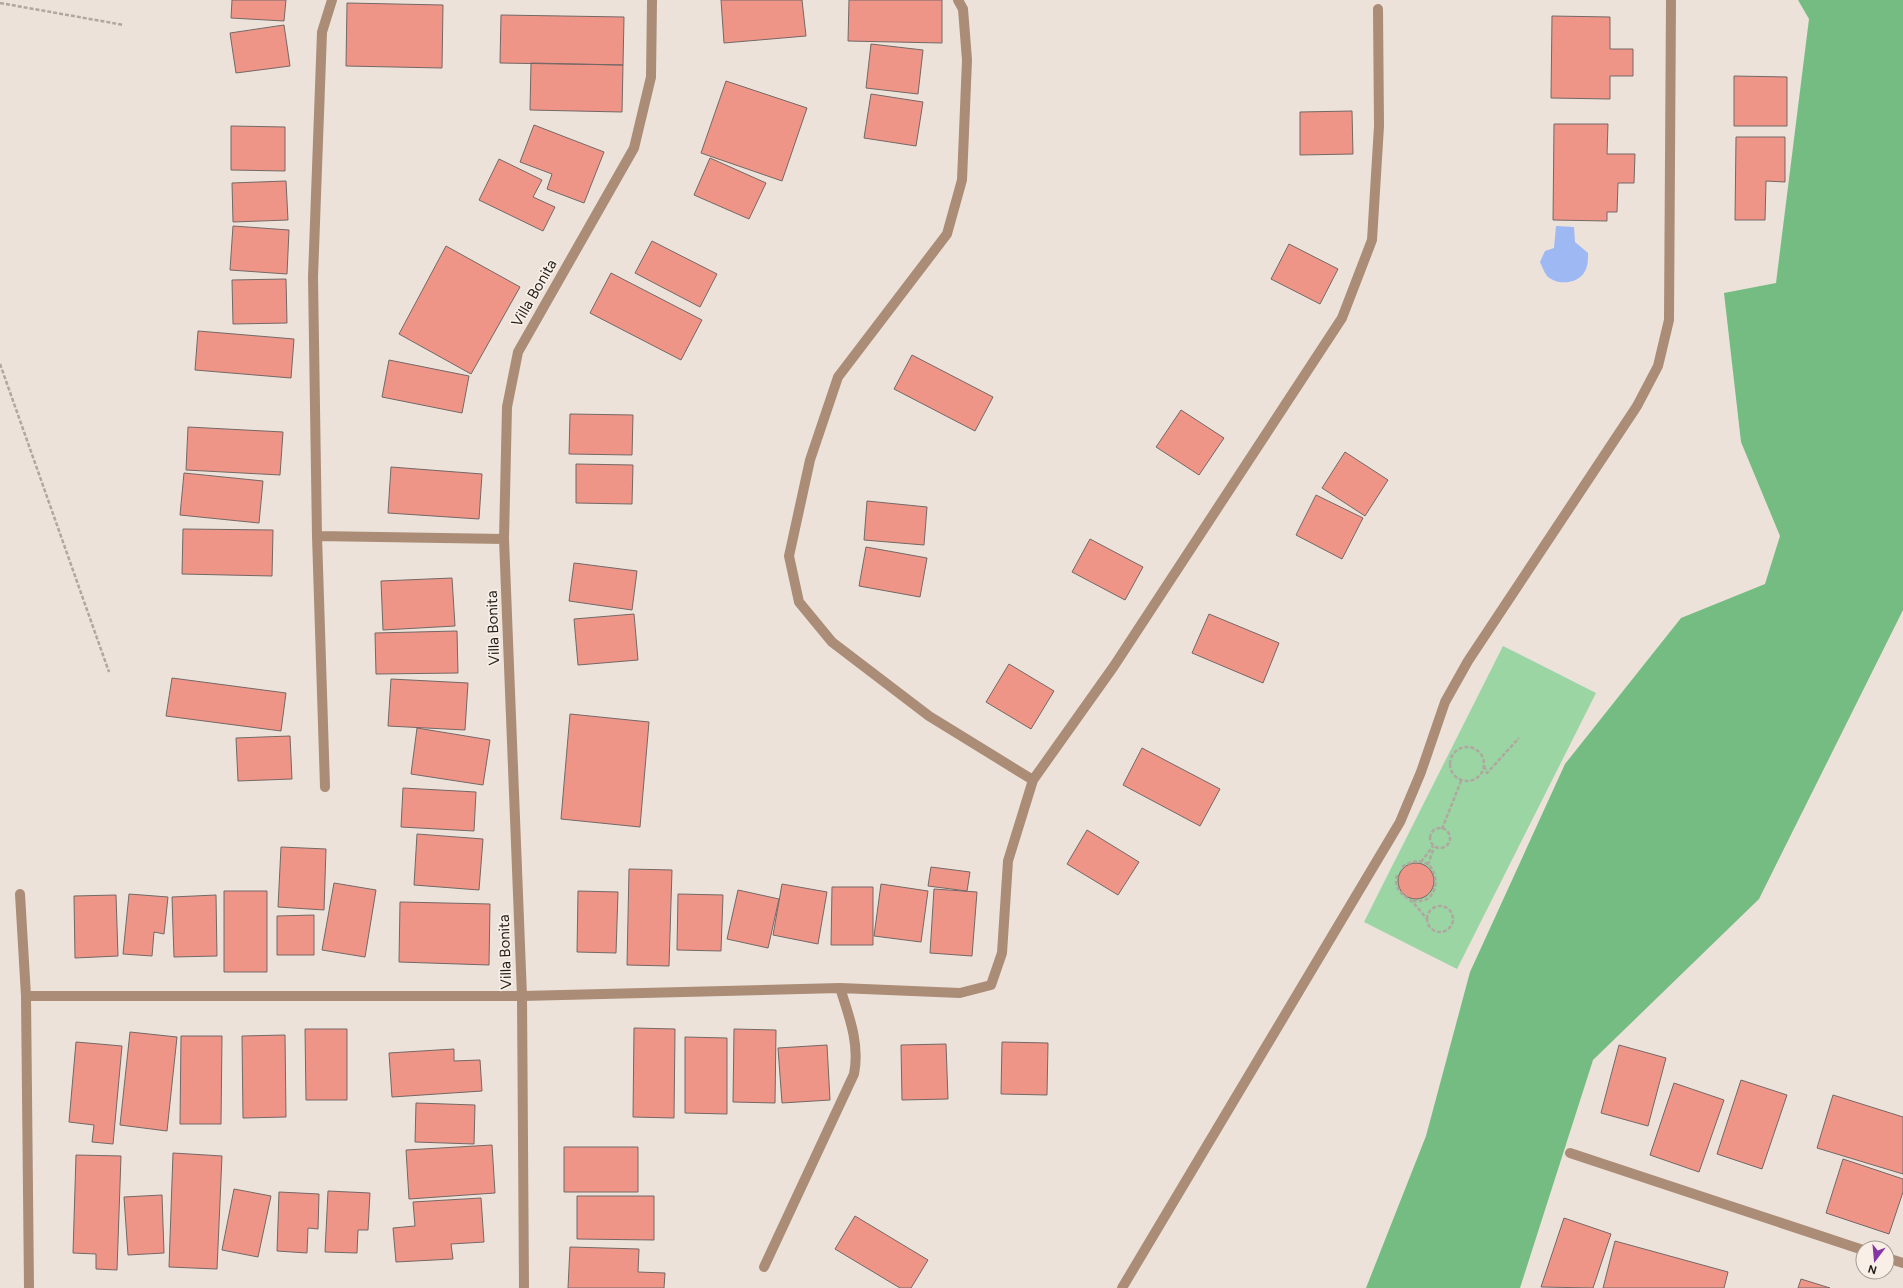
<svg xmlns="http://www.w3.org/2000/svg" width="1903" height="1288" viewBox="0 0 1903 1288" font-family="Figtree,sans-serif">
<rect width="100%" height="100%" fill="#ece2d9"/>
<path fill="#9bd5a4" d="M1503,646L1596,693L1457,969L1364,922Z"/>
<path fill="#75bc82" d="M1798,0H1903V610L1759,899L1593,1060L1520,1288H1366L1426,1136L1470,972L1565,764L1681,618L1765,584L1780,536L1741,442L1724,293L1776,283L1809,19Z"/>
<path fill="#9db8f2" d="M1556,226L1574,227L1575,242L1588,253C1588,259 1588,266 1585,271C1579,284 1557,286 1547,276C1544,272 1542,266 1540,262L1545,251L1554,248Z"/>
<path fill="#ee9588" stroke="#746866" d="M232,0H286L284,21L231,18Z
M721,0H802L806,36L724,43Z
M849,0H942V43L848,41Z
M347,3L443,5L442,68L346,66Z
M501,15L624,17L623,65L500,63Z
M1552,16L1610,17V49H1633V76H1610V99L1551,98Z
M284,25L290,66L236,73L230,33Z
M871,44L923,50L918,94L866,88Z
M531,63L623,65L622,112L530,110Z
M1734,76L1787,77V126H1734Z
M726,81L807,108L782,181L701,153Z
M871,94L923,102L916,146L864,138Z
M1352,111L1353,154L1300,155V112Z
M1554,124H1608L1607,154H1635L1634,183H1618L1617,212H1607V221L1553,220Z
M534,125L604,152L584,203L547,189L552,174L520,162Z
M231,126L285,127V171L231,170Z
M1736,137H1785V182L1766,181L1765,220H1735Z
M710,158L766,183L749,219L694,195Z
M499,159L542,180L533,197L555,207L543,231L479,200Z
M286,181L288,220L233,222L232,183Z
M233,226L289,230L287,274L230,270Z
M652,241L717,274L700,307L635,273Z
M1289,244L1338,269L1320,304L1271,279Z
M446,246L520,287L471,374L399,334Z
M611,273L702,320L681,360L590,313Z
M286,279L287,323L233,324L232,280Z
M198,331L294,339L291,378L195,370Z
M912,355L993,397L975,431L894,389Z
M389,360L469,376L462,413L382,397Z
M1181,410L1224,438L1199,475L1156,447Z
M570,414L633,415L632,455L569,454Z
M188,427L283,432L280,475L186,470Z
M1345,452L1388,480L1365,516L1322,488Z
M576,464L633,465L632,504L576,503Z
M391,467L482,474L479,519L388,513Z
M184,473L263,481L259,523L180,515Z
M1316,495L1363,518L1342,559L1296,535Z
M867,501L927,507L924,545L864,540Z
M183,529L273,530L272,576L182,574Z
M1090,539L1143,567L1125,600L1072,572Z
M866,547L927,558L920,597L859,586Z
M574,563L637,571L632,610L569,601Z
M452,578L455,626L383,630L381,581Z
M634,614L638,660L578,665L574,619Z
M1209,614L1279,643L1263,683L1192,653Z
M457,631L458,673L376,674L375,633Z
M1009,664L1054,691L1031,729L986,702Z
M172,678L286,693L281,731L166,716Z
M391,679L468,683L465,730L388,726Z
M570,714L649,722L640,827L561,819Z
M417,728L490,740L483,785L411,774Z
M290,736L292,779L238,781L236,738Z
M1142,748L1220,789L1200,826L1123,785Z
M403,788L476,792L474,831L401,827Z
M1087,830L1139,862L1118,895L1067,864Z
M417,834L483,839L479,890L414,885Z
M281,847L326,849L324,910L278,907Z
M1398 881a18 18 0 1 1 36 0a18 18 0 1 1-36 0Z
M931,867L970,872L967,891L928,886Z
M629,869L672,870L669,966L627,965Z
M334,883L376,890L365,957L322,950Z
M782,884L827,892L818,944L773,935Z
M881,884L928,891L921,942L874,936Z
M832,887H873V945H831Z
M934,889L977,892L972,956L930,953Z
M738,890L779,899L768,948L727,939Z
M224,891H267V972H224Z
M578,891L618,892L616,953L577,952Z
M129,894L168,897L164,934L154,932L152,956L123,954Z
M678,894L723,895L721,951L677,950Z
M116,895L118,956L75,958L74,896Z
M216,895L217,956L174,957L172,897Z
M400,902L490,904L489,965L399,962Z
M314,915V955H277V916Z
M634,1028L675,1029L674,1118L633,1117Z
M305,1029H347V1100H306Z
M734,1029L776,1030L775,1103L733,1102Z
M130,1032L177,1037L167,1131L120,1125Z
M285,1035L286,1117L243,1118L242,1036Z
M181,1036H222L221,1124H180Z
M685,1037L727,1038V1114L685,1113Z
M76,1042L122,1046L113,1144L92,1142L94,1125L69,1122Z
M1002,1042L1048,1043L1047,1095L1001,1094Z
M946,1044L948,1099L902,1100L901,1045Z
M827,1045L830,1100L782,1103L778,1048Z
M1619,1045L1666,1058L1648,1126L1601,1113Z
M454,1049V1061L480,1060L482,1091L392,1097L389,1053Z
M1741,1080L1787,1095L1762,1169L1717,1154Z
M1674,1083L1724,1100L1699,1172L1650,1155Z
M1833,1095L1903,1117V1174L1817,1148Z
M416,1103L475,1105L474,1144L415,1142Z
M492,1145L495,1193L409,1199L406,1150Z
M564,1147H638V1192H564Z
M173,1153L222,1156L217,1269L169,1267Z
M76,1155L121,1156L117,1270L96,1269V1254L73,1253Z
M1843,1159L1903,1179V1192L1889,1234L1826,1213Z
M234,1189L271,1196L258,1257L222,1250Z
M328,1191L370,1193L368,1230H358L357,1253L325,1252Z
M279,1192L319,1194L318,1229L308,1228L307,1253L277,1251Z
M162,1195L164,1253L128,1255L124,1197Z
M577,1196H654V1240L577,1239Z
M481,1198L484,1242L451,1244L453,1259L396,1262L393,1228L415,1226L413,1202Z
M855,1216L928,1260L911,1288H900L835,1249Z
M1564,1218L1611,1234L1593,1288L1541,1287Z
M1615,1241L1728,1272L1724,1288H1603Z
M570,1247L639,1249L638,1272L665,1273L664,1288H568Z
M1801,1279L1830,1288H1798Z"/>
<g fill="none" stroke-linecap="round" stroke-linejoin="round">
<path stroke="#afa7a0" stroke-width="2.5" stroke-dasharray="4 2" stroke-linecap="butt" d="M0,3L124,25
M0,364L109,672
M1450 764a17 17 0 1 1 34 0a17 17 0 1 1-34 0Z
M1484,766L1487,773L1519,738
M1430 838a10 10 0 1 1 20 0a10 10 0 1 1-20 0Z
M1442,829L1461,781
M1421,862L1433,846
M1428,865L1434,847
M1402,867C1441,841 1449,911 1410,900
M1397,875C1394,888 1400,893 1410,900C1416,905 1422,913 1427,919
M1427 919a13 13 0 1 1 26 0a13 13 0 1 1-26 0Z"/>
<path stroke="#ab8c76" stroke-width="10" d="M1570,1153L1863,1250
M1887,1258L1903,1263"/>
<path stroke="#ab8c76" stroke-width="10" d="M958,0L963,9L967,60L962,180L947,234L838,377L810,460L789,556L799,602L832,642L929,716L1033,780
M317,536L504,539
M325,787L317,536L313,277L322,32L332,0
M20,894L26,996L29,1288
M26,996H522L840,988L960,993L991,985L1002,953L1008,861L1033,780L1114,666L1342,318L1372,240L1379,126L1378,9
M764,1267L854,1074C860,1044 849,1016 840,988
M524,1288L522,996L504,539L507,407L518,352L634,148L651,77L652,0
M1122,1288L1400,822L1421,772L1445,702L1468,661L1637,406L1658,366L1669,320L1671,0"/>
</g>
<g text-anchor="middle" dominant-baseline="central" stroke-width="3.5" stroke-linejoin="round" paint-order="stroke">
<g font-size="15" fill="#231f1c" stroke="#f9efe6">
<text transform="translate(534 293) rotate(-60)">Villa Bonita</text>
<text transform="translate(493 628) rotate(-92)">Villa Bonita</text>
<text transform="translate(505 952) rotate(-92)">Villa Bonita</text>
</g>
</g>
<g transform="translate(1875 1260) rotate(196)"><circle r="19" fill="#f9efe6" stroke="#a39c95"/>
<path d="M0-3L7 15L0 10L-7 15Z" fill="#8535a4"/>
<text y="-6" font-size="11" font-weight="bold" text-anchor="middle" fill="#231f1c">N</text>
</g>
</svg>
